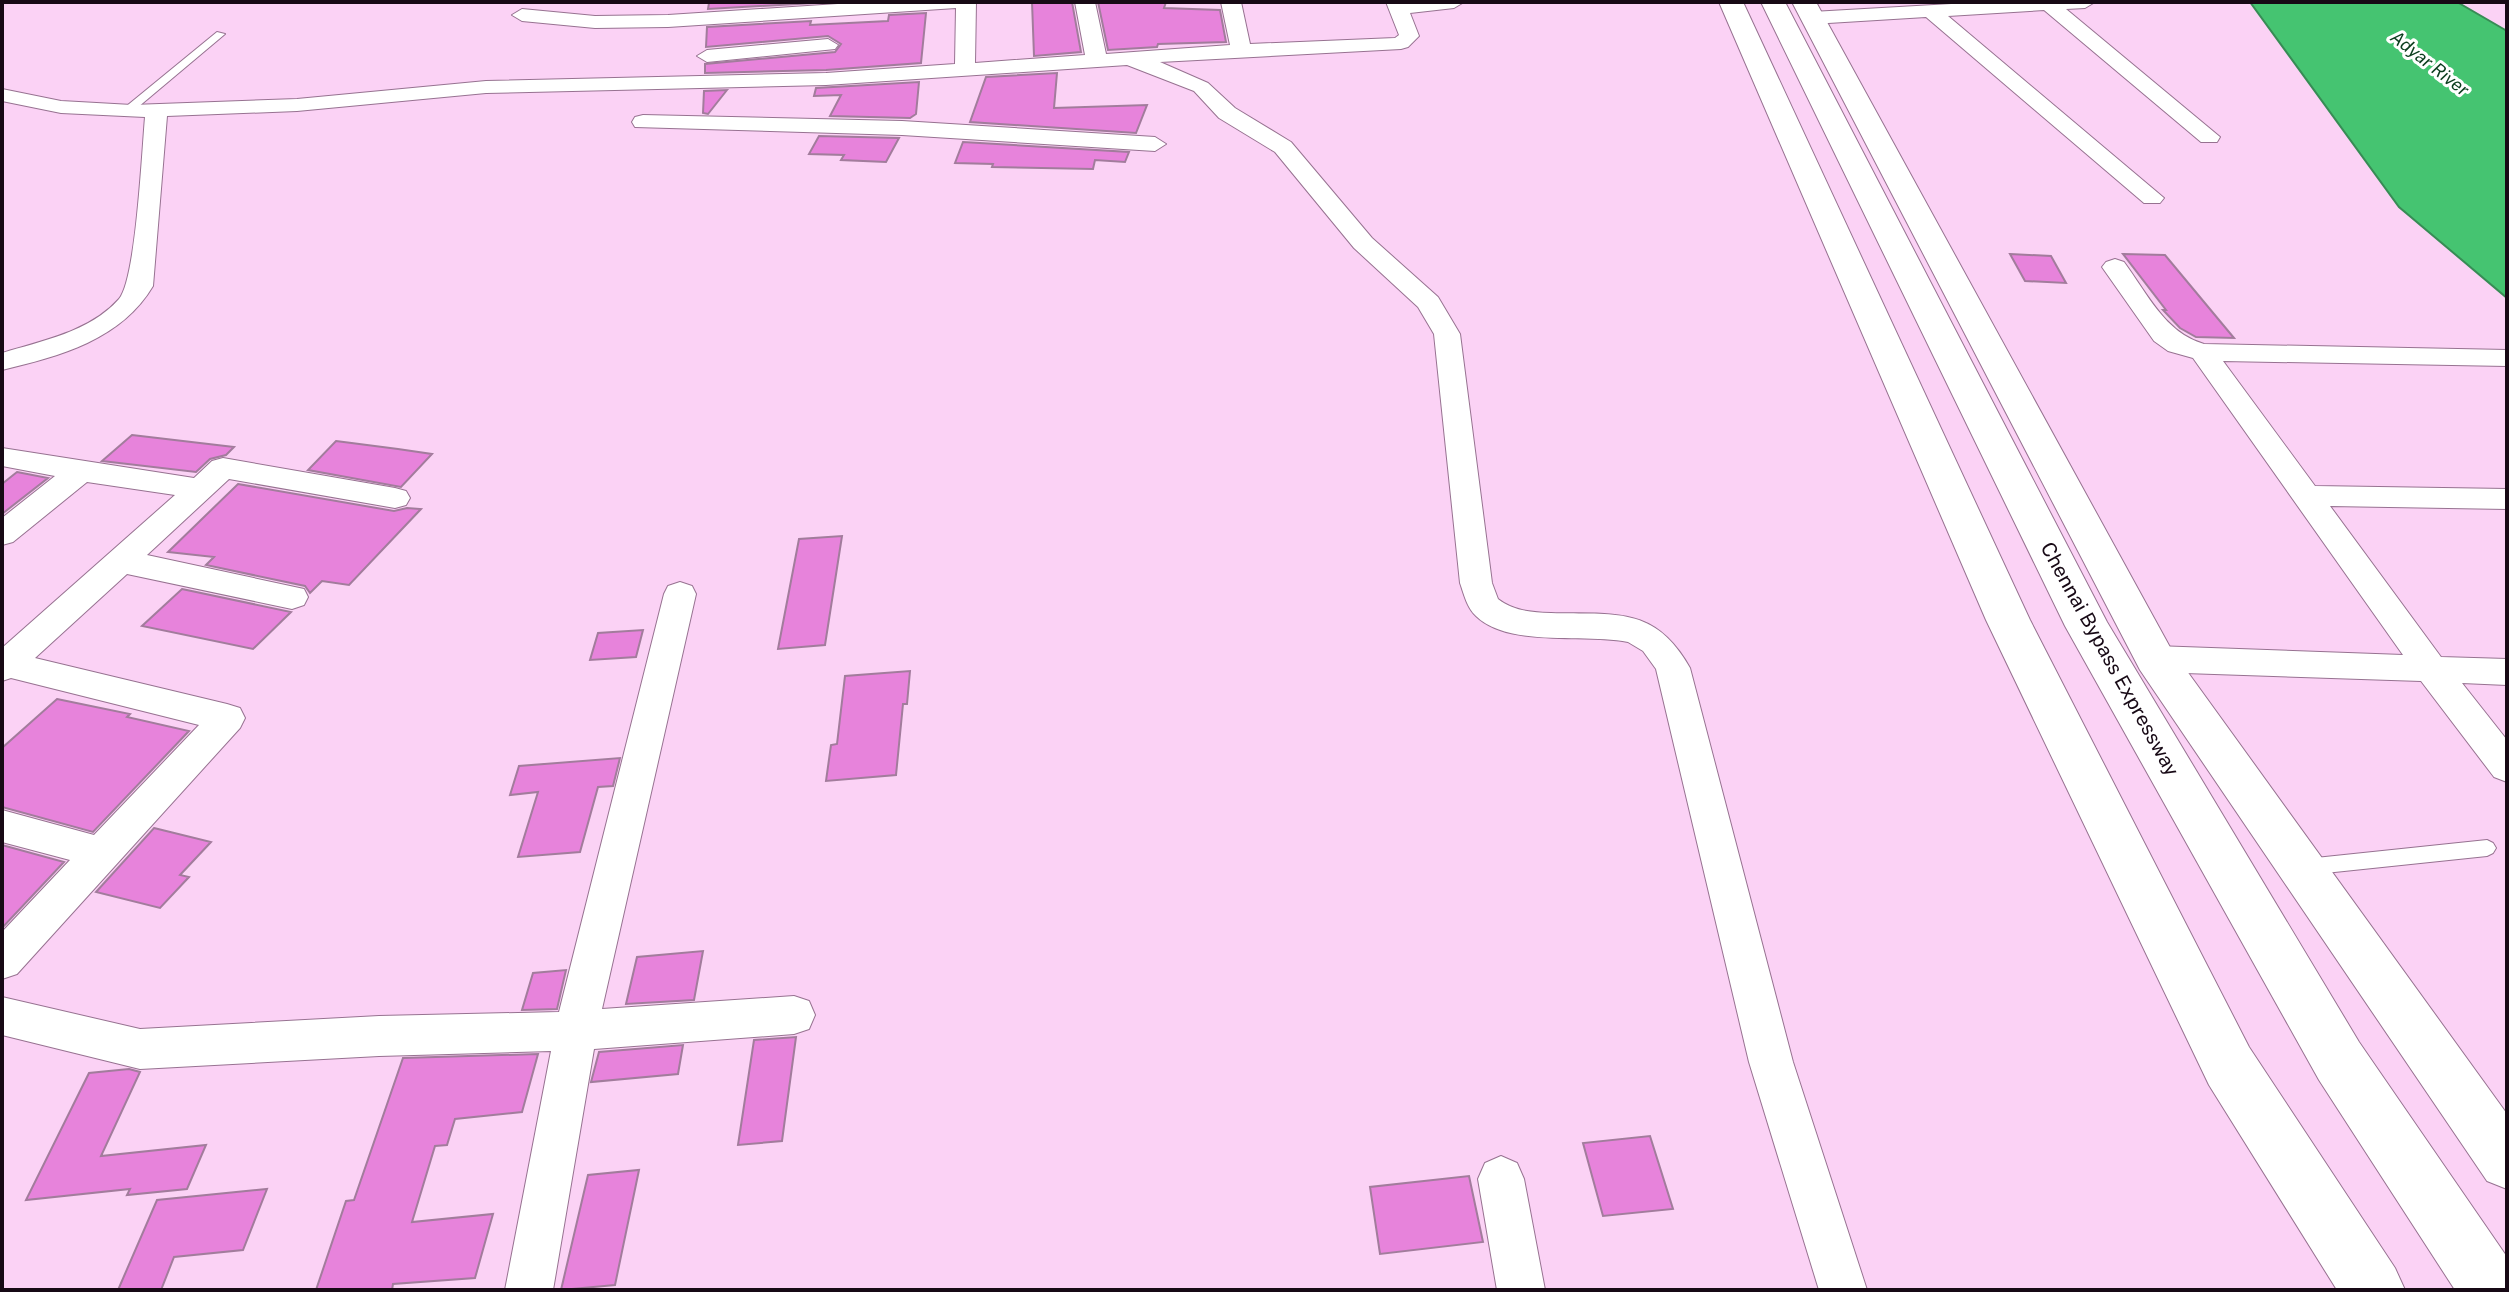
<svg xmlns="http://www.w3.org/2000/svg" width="2509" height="1292" viewBox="0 0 2509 1292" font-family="'Public Sans',sans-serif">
<rect width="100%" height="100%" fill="#fbd2f5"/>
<path fill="#45c471" stroke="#378c55" stroke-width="2" d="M2250,2H2457L2507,31V298L2399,207Z"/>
<path fill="#e783db" stroke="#a27c9c" stroke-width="2" d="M814,2V3L708,9L709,3Z
M1032,2H1072L1081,52L1034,56Z
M1098,2H1166L1164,8L1220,10L1226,42L1158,44L1157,47L1108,50Z
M926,13L921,63L826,70L705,73V64L835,52L841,44L828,36L706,47L707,27L811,21L810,25L888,21L889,15Z
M1057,73L1054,108L1147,105L1136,133L970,122L986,77Z
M919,82L916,114L910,118L830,116L841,95L814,96L816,88Z
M727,90L708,114L703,113L704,91Z
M819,136L899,138L886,162L841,160L844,155L809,154Z
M963,142L1129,152L1125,162L1095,160L1093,169L992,167L993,164L955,163Z
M2010,254L2051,256L2066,283L2025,281Z
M2123,254L2165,255L2234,338L2196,337L2180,328L2163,310H2166Z
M132,435L234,447L226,455L210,459L196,472L102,461Z
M336,441L398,449L432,454L401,487L308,470Z
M17,472L48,478L2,514V484Z
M238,484L394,511L407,508L421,509L349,585L322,581L310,593L305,586L206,565L214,557L168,552Z
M842,536L825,645L778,649L799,539Z
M182,589L291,612L253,649L142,626Z
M643,630L636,657L590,660L598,633Z
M910,671L907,704H903L896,775L826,781L831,745L837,744L845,676Z
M57,699L130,714L127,717L189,731L93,832L2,807V748Z
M620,758L613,786L598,787L580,852L518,857L538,792L510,795L519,766Z
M154,828L211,842L180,875L189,877L160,908L96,892Z
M2,845L64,862L2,928Z
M703,951L694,1000L626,1004L637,957Z
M566,970L557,1009L522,1010L533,973Z
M796,1037L782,1141L738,1145L754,1040Z
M683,1045L678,1074L591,1082L599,1052Z
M538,1054L522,1112L455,1119L447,1145L435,1146L412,1222L493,1214L475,1278L393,1284L392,1290H316L346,1201L354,1200L403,1058Z
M129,1069L140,1072L101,1156L206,1145L187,1189L127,1195L130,1189L26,1200L89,1073Z
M1650,1136L1673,1209L1603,1216L1583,1143Z
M639,1170L615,1285L561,1290L588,1175Z
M1469,1176L1483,1242L1380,1254L1370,1187Z
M267,1189L243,1250L174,1257L161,1290H118L157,1200Z"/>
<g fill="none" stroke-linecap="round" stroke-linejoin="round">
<g stroke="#977291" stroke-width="2">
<path id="service" d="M217,32L225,34L131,113H123V109Z
M2487,840L2493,843L2496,848L2493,853L2487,856L2306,875L2299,872L2297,867L2299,862L2306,859Z"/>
</g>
<g stroke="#977291" stroke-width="2">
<path id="minor" d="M868,2H976L975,63L1085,55L1075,2H1095L1106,54L1230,45L1221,2H1241L1250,44L1395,38L1399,35L1386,2H1464L1454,8L1410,13L1419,36L1408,47L1401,49L1160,62L1208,83L1235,108L1291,142L1372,238L1438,297L1460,334L1492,583L1498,599C1514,611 1530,612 1551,613C1614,615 1655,605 1690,668L1793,1062L1867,1290H1819L1749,1062L1656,669L1643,651L1628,642C1584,633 1509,648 1476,616C1467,608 1464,594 1460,583L1434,334L1418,307L1354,248L1275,152L1219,118L1194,91L1127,65L826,85L486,93L297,111L167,116L153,286C121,340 60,356 2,370V353C41,341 90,332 119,299C136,279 142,151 145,117L61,113L2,101V89L61,101L132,105L297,99L486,81L826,73L955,64L956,8L668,27L595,28L522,21L512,15L522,9L595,16L668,15Z
M1986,2H2095L2085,8L2066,9L2220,137L2217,142H2201L2044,10L1948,16L2164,198L2160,203H2144L1926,17L1812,24L1802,18L1812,12Z
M828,39L838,45L835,49L707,62L697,56L707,50Z
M643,115L902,121L1155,137L1166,144L1155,151L902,135L635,127L632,122L635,117Z
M2115,259L2124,262C2147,293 2165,333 2204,344L2507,350V366L2223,361L2315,486L2507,489V509L2330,506L2441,657L2507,659V685L2462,683L2507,740V782L2494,777L2421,681L2155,672L2143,668L2138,659L2143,650L2155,646L2403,655L2193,358L2168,351L2154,341L2102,267L2106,262Z
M2,448L194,478L212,461L223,458L395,488L406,491L410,498L406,505L395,508L229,479L147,555L304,589L308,597L304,605L292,609L127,574L35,658L227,704L240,708L245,718L240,728L17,974L2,979V932L70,860L2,842V810L94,835L199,725L11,678L2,681V648L175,495L87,482L13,542L2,545V518L55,476L2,466Z
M680,582L692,586L696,594L602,1009L794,996L809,1001L815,1015L809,1029L794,1034L594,1049L553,1290H505L551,1051L379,1056L140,1069L2,1035V997L140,1029L379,1016L559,1012L664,594L668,586Z
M1501,1156L1517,1163L1524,1179L1545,1290H1497L1478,1179L1485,1163Z"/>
</g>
<g stroke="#977291" stroke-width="2">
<path id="tertiary" d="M1792,2H1816L2171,649L2507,1114V1189L2487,1181L2140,670Z"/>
</g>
<g stroke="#977291" stroke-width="2">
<path id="trunk" d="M1719,2H1743L2030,620L2249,1047L2395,1268L2405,1290H2337L2209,1085L1986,620Z
M1761,2H1785L2107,622L2359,1042L2507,1257V1290H2455L2319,1080L2065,626Z"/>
</g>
<use href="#service" fill="#fff" fill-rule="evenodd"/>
<use href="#minor" fill="#fff" fill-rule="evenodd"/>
<use href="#tertiary" fill="#fff" fill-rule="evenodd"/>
<use href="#trunk" fill="#fff" fill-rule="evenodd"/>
</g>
<g text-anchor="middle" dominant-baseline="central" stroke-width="6" stroke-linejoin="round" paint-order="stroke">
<g font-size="18" font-style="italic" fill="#0b3e1e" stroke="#fff">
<text transform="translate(2430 63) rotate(38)">Adyar River</text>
</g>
<g font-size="20" fill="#170915" stroke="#fff">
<text transform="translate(2110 659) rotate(61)">Chennai Bypass Expressway</text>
</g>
</g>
<rect width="2509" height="1292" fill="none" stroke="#170915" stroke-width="8"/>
</svg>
